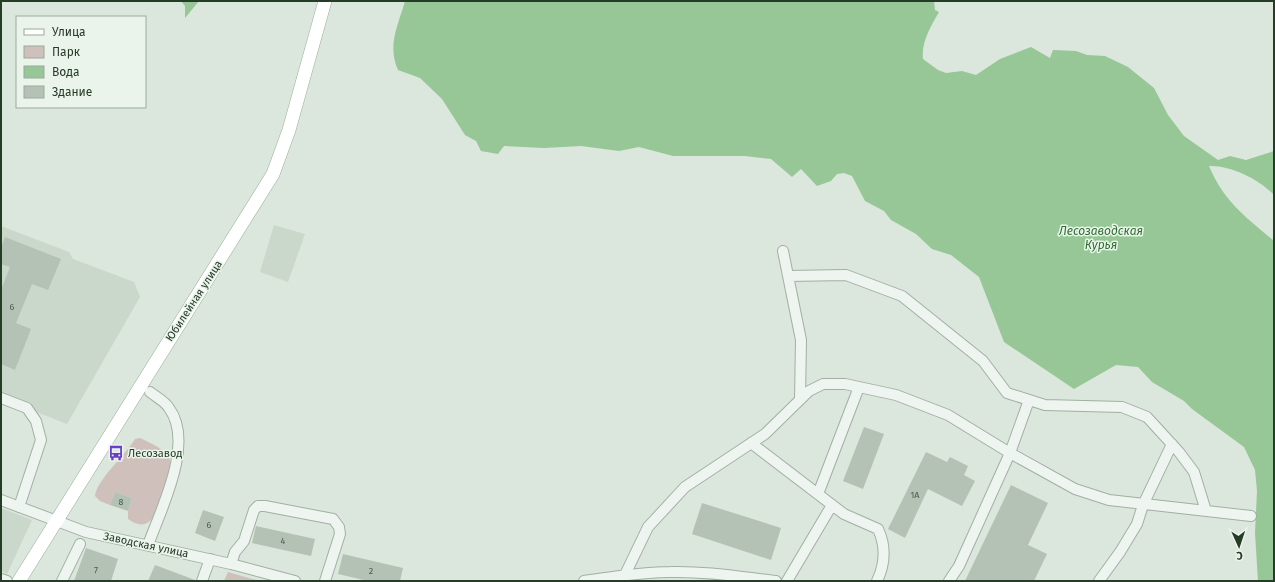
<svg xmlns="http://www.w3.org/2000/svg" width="1275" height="582" viewBox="0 0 1275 582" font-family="'Fira Sans',sans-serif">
<rect width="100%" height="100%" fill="#dbe6dc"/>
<path fill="#c9d8ca" d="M274,225L305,234L288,282L260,272Z
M1,226L69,252L73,259L134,282L140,297L67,424L1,398Z
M1,508L32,520L7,574L1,571Z"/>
<path fill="#d0c0bc" d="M140,438C152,444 172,451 171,467L154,517C146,527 138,526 128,519V511L132,498L115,492L110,505L100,501L95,496C96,481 127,453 135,439Z
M228,572L260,581H224Z"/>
<path fill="#97c796" d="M181,1H199L185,18V6Z
M405,1H934L935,10L939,12C931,26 921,42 923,59L938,70L946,73L962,71L976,75L1000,59L1031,47L1050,58L1053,50L1076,51L1087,55L1105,56L1128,67L1154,88L1168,115L1184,136L1218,160L1230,156L1246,160L1274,151V195C1259,179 1230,165 1209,166C1224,202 1246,217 1274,241V581H1258L1255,533L1257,491L1255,470L1244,447L1192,409L1184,401L1152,382L1138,367L1116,365L1074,389L1004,342L979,277L951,255L932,249L916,234L891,220L884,211L865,201L852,176L844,173L837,174L831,181L817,186L801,169L792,177L771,159L745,156H673L639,147L619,151L581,146L544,148L504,146L498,154L481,151L476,141L465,135L442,99L420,78L398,70C387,45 398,26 405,1Z"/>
<path fill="#b3c2b4" d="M5,237L61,259L48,290L32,284L16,323L31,329L15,370L1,364V290L10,267L1,264V248Z
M864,427L884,434L863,489L843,481Z
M926,452L947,462L950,457L968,466L964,475L975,481L962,506L928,489L905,538L888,529Z
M1011,485L1048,503L1028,545L1047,554L1034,581H965Z
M115,492L132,498L128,511L110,505Z
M702,503L781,528L771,560L692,534Z
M203,510L224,517L215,541L195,533Z
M256,526L315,539L311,556L252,543Z
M86,548L118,559L111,581H74Z
M343,554L403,568L400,581H368L338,574Z
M155,565L195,580V581H148Z"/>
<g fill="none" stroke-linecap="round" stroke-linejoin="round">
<g stroke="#a1b0a2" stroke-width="12">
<path id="minor" d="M783,251L801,340L800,399
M788,276L846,275L902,296L983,361L1007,393L1045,405L1122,407L1147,417L1179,452L1194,472L1206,511
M1,398L27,408L36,421L41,440L19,507
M751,443L844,514L878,529C886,546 885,564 877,581
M818,494L859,387
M1,500L86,532L231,564L295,581
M148,545C161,509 195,443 169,408C165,401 156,397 150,392
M231,564L235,552L244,541L254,510L258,506H265L333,519L339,527L340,534L325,581
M1,579L7,581
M62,581L80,544
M202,581L210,559
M584,581C613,577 641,572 670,572C705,571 741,577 776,581
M622,581L648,527L685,487L765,434L809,391L823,384H845L896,395L948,415L1010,453L1029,400
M787,581L832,505
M949,581L959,566L1010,453L1075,489L1109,500L1251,516
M1099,581L1120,552L1137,524L1143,505L1172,444"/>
</g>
<g stroke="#9bb19c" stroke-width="14">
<path id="major" d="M19,581L273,174L289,130L325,1"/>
</g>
<use href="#minor" stroke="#eef4ef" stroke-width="10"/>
<use href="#major" stroke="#fff" stroke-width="13"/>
</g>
<defs>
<g id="bus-bare" transform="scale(1.2)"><path d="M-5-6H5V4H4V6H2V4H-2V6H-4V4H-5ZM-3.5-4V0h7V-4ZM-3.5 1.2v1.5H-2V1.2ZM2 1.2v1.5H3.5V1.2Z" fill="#693ecd" stroke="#eaf4eb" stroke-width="2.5" paint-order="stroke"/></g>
</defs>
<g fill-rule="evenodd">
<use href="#bus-bare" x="116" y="453"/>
</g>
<g text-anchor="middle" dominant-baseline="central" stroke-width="3" stroke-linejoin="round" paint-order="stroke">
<g font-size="9" fill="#485e4a">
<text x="12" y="307">6</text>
<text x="915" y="495">1А</text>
<text x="121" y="502">8</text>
<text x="209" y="525">6</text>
<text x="283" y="541">4</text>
<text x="96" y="570">7</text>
<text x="371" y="571">2</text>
</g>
<g font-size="11" fill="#253c27" stroke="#eaf4eb">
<text transform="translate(194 301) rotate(-57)">Юбилейная улица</text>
<text transform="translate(146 545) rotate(12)">Заводская улица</text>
</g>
<g font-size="11" fill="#253c27" stroke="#eaf4eb" text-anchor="start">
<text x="128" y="453">Лесозавод</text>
</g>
<g font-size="12" font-style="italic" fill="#306f30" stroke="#eaf4eb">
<text x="1101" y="231">Лесозаводская<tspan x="1101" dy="14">Курья</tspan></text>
</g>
</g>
<rect width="1275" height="582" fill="none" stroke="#253c27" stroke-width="4"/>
<rect x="16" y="16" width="130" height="92" fill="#eaf4eb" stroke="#9baa9d"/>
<rect x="24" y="29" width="20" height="6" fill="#ffffff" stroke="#9baa9d"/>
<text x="52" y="36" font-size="12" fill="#253c27">Улица</text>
<rect x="24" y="46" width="20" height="12" fill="#d0c0bc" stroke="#9baa9d"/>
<text x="52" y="56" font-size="12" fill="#253c27">Парк</text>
<rect x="24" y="66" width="20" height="12" fill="#97c796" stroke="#9baa9d"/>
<text x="52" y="76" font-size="12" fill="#253c27">Вода</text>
<rect x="24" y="86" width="20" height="12" fill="#b3c2b4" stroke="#9baa9d"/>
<text x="52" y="96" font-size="12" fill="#253c27">Здание</text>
<g transform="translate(1239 546) rotate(177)" stroke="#eaf4eb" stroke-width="3" paint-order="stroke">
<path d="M0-3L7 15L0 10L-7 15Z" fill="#253c27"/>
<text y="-6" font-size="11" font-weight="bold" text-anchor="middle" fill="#253c27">С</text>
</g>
</svg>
